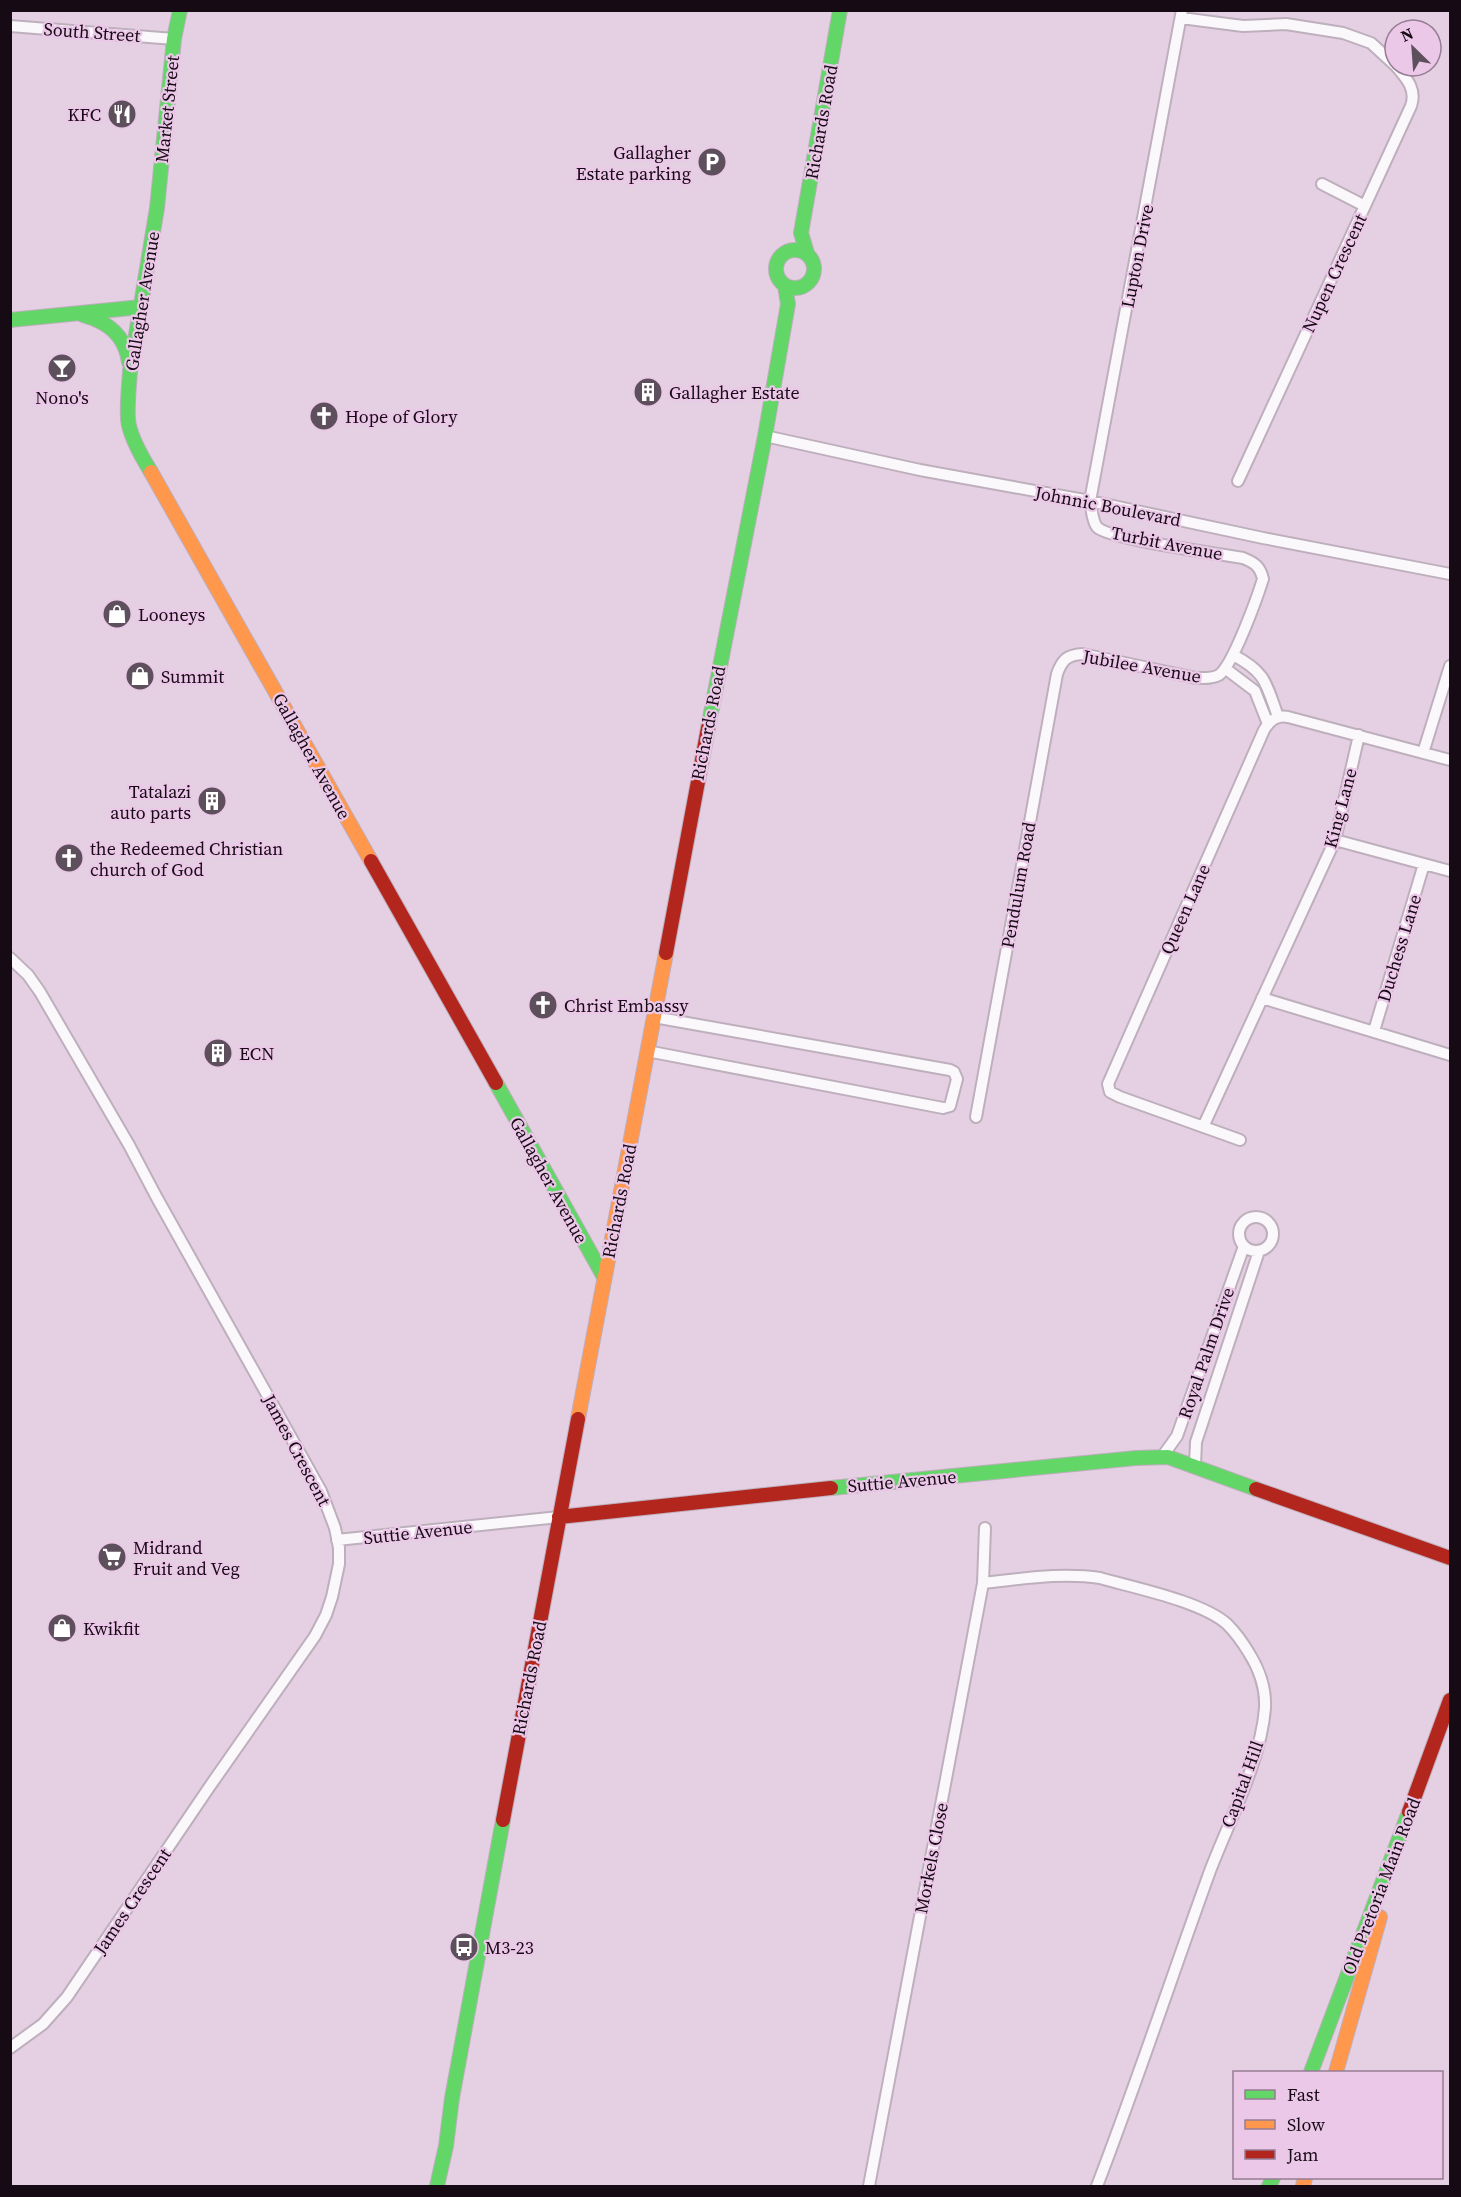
<svg xmlns="http://www.w3.org/2000/svg" width="1461" height="2197" viewBox="0 0 1461 2197" font-family="'Source Serif 4',serif">
<rect width="100%" height="100%" fill="#e4d0e2"/>
<g fill="none" stroke-linecap="round" stroke-linejoin="round">
<g stroke="#beafbd" stroke-width="14">
<path id="street" d="M1181,18L1243,26L1286,24L1343,33L1371,43L1395,65
M10,26L174,39
M1322,184L1365,206
M765,436L920,470L1090,501L1263,538L1450,574
M1238,481L1411,106C1417,89 1406,78 1396,66
M1233,655C1266,672 1266,683 1278,717
M1226,669L1255,691L1268,724
M1423,753L1450,666
M1335,840L1450,871
M10,958L28,975L40,992L129,1145L157,1198L321,1491L335,1528L339,1548V1564L332,1597L326,1615L315,1636L210,1786L67,1997L43,2024L10,2048
M1262,998L1450,1055
M1374,1031L1424,864
M647,1051L943,1108L950,1106L957,1079L954,1072L950,1070L654,1017
M976,1117L1057,674C1062,660 1067,655 1082,654L1196,678C1204,678 1212,679 1219,675C1233,665 1257,598 1263,579C1260,566 1255,563 1243,558C1221,554 1107,539 1097,527C1092,521 1092,509 1090,501L1182,10
M1203,1127L1335,840L1359,735
M1240,1140L1120,1097L1110,1092L1108,1084L1264,730C1270,720 1277,715 1288,717L1450,760
M1239 1234a17 17 0 1 1 34 0a17 17 0 1 1-34 0Z
M1162,1457L1177,1436L1244,1246
M1195,1465L1196,1442L1259,1251
M337,1540L559,1517
M983,1583C1022,1579 1061,1572 1100,1578C1134,1588 1201,1601 1227,1624C1235,1632 1243,1643 1249,1653C1259,1669 1266,1689 1265,1708C1261,1761 1229,1821 1210,1871C1172,1976 1137,2082 1097,2186
M869,2186L983,1583L985,1528"/>
</g>
<g stroke="#beafbd" stroke-width="16">
<path id="fast" d="M776 269a19 19 0 1 1 38 0a19 19 0 1 1-38 0Z
M807,253L801,233L840,10
M83,315C108,322 125,335 129,362
M10,320L141,307
M151,472C143,459 129,435 128,419C127,404 129,387 130,371L157,208L174,39L180,10
M708,728L765,436L788,304L785,286
M496,1083L604,1277
M831,1488L1136,1458L1168,1457L1256,1489
M1311,2072L1409,1812
M437,2186L446,2146L452,2098L503,1820
M1269,2186L1273,2178"/>
</g>
<g stroke="#beafbd" stroke-width="16">
<path id="slow" d="M151,472L371,861
M578,1419L666,953
M1336,2072L1380,1917
M1303,2186L1305,2178"/>
</g>
<g stroke="#beafbd" stroke-width="16">
<path id="jam" d="M371,861L496,1083
M666,953L708,728
M1256,1489L1450,1558
M559,1517L831,1488
M1409,1812L1450,1700
M503,1820L578,1419"/>
</g>
<use href="#street" stroke="#fbf8fb" stroke-width="10"/>
<use href="#fast" stroke="#63d668" stroke-width="14"/>
<use href="#slow" stroke="#ff974d" stroke-width="14"/>
<use href="#jam" stroke="#b3261e" stroke-width="14"/>
</g>
<defs>
<g id="restaurant-disc" transform="scale(1.5)"><circle r="9.5" fill="#5e4f5d" stroke="#ecc8e8"/><path d="M-5-6h1v4h1v-4h1v4h1v-4h1v5L-1.5 .5V6h-2V.5L-5-1ZM5-6V6H3V1.5H1.5Q1.5-4 5-6Z" fill="#fff"/></g>
<g id="parking-disc" transform="scale(1.5)"><circle r="9.5" fill="#5e4f5d" stroke="#ecc8e8"/><path d="M-3.5-5.5H1a3.5 3.5 0 0 1 0 7H-1V5.5H-3.5ZM-1-3.4V-.6H.8a1.4 1.4 0 0 0 0-2.8Z" fill="#fff"/></g>
<g id="bar-disc" transform="scale(1.5)"><circle r="9.5" fill="#5e4f5d" stroke="#ecc8e8"/><path d="M-6-5H6L.8 .8V4.5H3.5V6h-7V4.5H-.8V.8Z" fill="#fff"/></g>
<g id="building-disc" transform="scale(1.5)"><circle r="9.5" fill="#5e4f5d" stroke="#ecc8e8"/><path d="M-4-6H4V6H1V3H-1V6H-4ZM-2.5-4.3h1.7v1.8h-1.7ZM.8-4.3h1.7v1.8H.8ZM-2.5-1h1.7V.8h-1.7ZM.8-1h1.7V.8H.8Z" fill="#fff"/></g>
<g id="church-disc" transform="scale(1.5)"><circle r="9.5" fill="#5e4f5d" stroke="#ecc8e8"/><path d="M-1.2-6h2.4v3.5h3.3v2.4h-3.3V6h-2.4V-.1h-3.3v-2.4h3.3Z" fill="#fff"/></g>
<g id="shop-disc" transform="scale(1.5)"><circle r="9.5" fill="#5e4f5d" stroke="#ecc8e8"/><path d="M-5-2.5h2.3a2.7 3.5 0 0 1 5.4 0H5L5.5 6h-11ZM-1.5-2.5h3a1.5 2.3 0 0 0-3 0Z" fill="#fff"/></g>
<g id="supermarket-disc" transform="scale(1.5)"><circle r="9.5" fill="#5e4f5d" stroke="#ecc8e8"/><path d="M-6-5.5h2.5l.6 2H6L4.5 2H-2.5L-4.4-4H-6ZM-1.5 3.2a1.3 1.3 0 1 0 .1 0ZM3 3.2a1.3 1.3 0 1 0 .1 0Z" fill="#fff"/></g>
<g id="bus-disc" transform="scale(1.5)"><circle r="9.5" fill="#5e4f5d" stroke="#ecc8e8"/><path d="M-5-6H5V4H4V6H2V4H-2V6H-4V4H-5ZM-3.5-4V0h7V-4ZM-3.5 1.2v1.5H-2V1.2ZM2 1.2v1.5H3.5V1.2Z" fill="#fff"/></g>
</defs>
<g fill-rule="evenodd">
<use href="#restaurant-disc" x="122" y="114"/>
<use href="#parking-disc" x="712" y="162"/>
<use href="#bar-disc" x="62" y="368"/>
<use href="#building-disc" x="648" y="392"/>
<use href="#church-disc" x="324" y="416"/>
<use href="#shop-disc" x="117" y="614"/>
<use href="#shop-disc" x="140" y="676"/>
<use href="#building-disc" x="212" y="801"/>
<use href="#church-disc" x="69" y="858"/>
<use href="#church-disc" x="543" y="1005"/>
<use href="#building-disc" x="218" y="1053"/>
<use href="#supermarket-disc" x="112" y="1557"/>
<use href="#shop-disc" x="62" y="1628"/>
<use href="#bus-disc" x="464" y="1947"/>
</g>
<g text-anchor="middle" dominant-baseline="central" stroke-width="4.5" stroke-linejoin="round" paint-order="stroke">
<g font-size="18" fill="#160a15" stroke="#ecc8e8">
<text transform="translate(92 32) rotate(4)">South Street</text>
<text transform="translate(167 109) rotate(-84)">Market Street</text>
<text transform="translate(821 122) rotate(-80)">Richards Road</text>
<text transform="translate(1137 256) rotate(-79)">Lupton Drive</text>
<text transform="translate(1334 273) rotate(-65)">Nupen Crescent</text>
<text transform="translate(142 301) rotate(-81)">Gallagher Avenue</text>
<text transform="translate(1108 506) rotate(11)">Johnnic Boulevard</text>
<text transform="translate(1167 543) rotate(11)">Turbit Avenue</text>
<text transform="translate(1142 666) rotate(10)">Jubilee Avenue</text>
<text transform="translate(708 723) rotate(-79)">Richards Road</text>
<text transform="translate(312 756) rotate(61)">Gallagher Avenue</text>
<text transform="translate(1340 808) rotate(-75)">King Lane</text>
<text transform="translate(1018 885) rotate(-80)">Pendulum Road</text>
<text transform="translate(1185 909) rotate(-66)">Queen Lane</text>
<text transform="translate(1399 948) rotate(-73)">Duchess Lane</text>
<text transform="translate(549 1180) rotate(61)">Gallagher Avenue</text>
<text transform="translate(619 1201) rotate(-79)">Richards Road</text>
<text transform="translate(1206 1353) rotate(-71)">Royal Palm Drive</text>
<text transform="translate(297 1450) rotate(62)">James Crescent</text>
<text transform="translate(902 1481) rotate(-5)">Suttie Avenue</text>
<text transform="translate(418 1532) rotate(-6)">Suttie Avenue</text>
<text transform="translate(529 1678) rotate(-79)">Richards Road</text>
<text transform="translate(1242 1784) rotate(-70)">Capital Hill</text>
<text transform="translate(931 1858) rotate(-79)">Morkels Close</text>
<text transform="translate(1381 1886) rotate(-69)">Old Pretoria Main Road</text>
<text transform="translate(132 1901) rotate(-56)">James Crescent</text>
</g>
<g font-size="18" fill="#160a15" stroke="#ecc8e8" text-anchor="start">
<text x="101" y="114" text-anchor="end">KFC</text>
<text x="691" y="152" text-anchor="end">Gallagher<tspan x="691" dy="21">Estate parking</tspan></text>
<text x="669" y="392">Gallagher Estate</text>
<text x="62" y="397" text-anchor="middle">Nono's</text>
<text x="345" y="416">Hope of Glory</text>
<text x="138" y="614">Looneys</text>
<text x="161" y="676">Summit</text>
<text x="191" y="791" text-anchor="end">Tatalazi<tspan x="191" dy="21">auto parts</tspan></text>
<text x="90" y="848">the Redeemed Christian<tspan x="90" dy="21">church of God</tspan></text>
<text x="564" y="1005">Christ Embassy</text>
<text x="239" y="1053">ECN</text>
<text x="133" y="1547">Midrand<tspan x="133" dy="21">Fruit and Veg</tspan></text>
<text x="83" y="1628">Kwikfit</text>
<text x="485" y="1947">M3-23</text>
</g>
</g>
<rect width="1461" height="2197" fill="none" stroke="#160a15" stroke-width="24"/>
<rect x="1233" y="2071" width="210" height="108" fill="#ecc8e8" stroke="#967c94" stroke-width="1.5"/>
<rect x="1245" y="2090" width="30" height="9" fill="#63d668" stroke="#967c94" stroke-width="1.5"/>
<text x="1287" y="2101" font-size="18" fill="#160a15">Fast</text>
<rect x="1245" y="2120" width="30" height="9" fill="#ff974d" stroke="#967c94" stroke-width="1.5"/>
<text x="1287" y="2131" font-size="18" fill="#160a15">Slow</text>
<rect x="1245" y="2150" width="30" height="9" fill="#b3261e" stroke="#967c94" stroke-width="1.5"/>
<text x="1287" y="2161" font-size="18" fill="#160a15">Jam</text>
<g transform="translate(1413 48) rotate(335)"><circle r="28" fill="#ecc8e8" stroke="#967c94" stroke-width="1.5"/>
<path d="M0-4.5L10 22L0 15L-10 22Z" fill="#5e4f5d"/>
<text y="-9" font-size="16" font-weight="bold" text-anchor="middle" fill="#160a15">N</text>
</g>
</svg>
